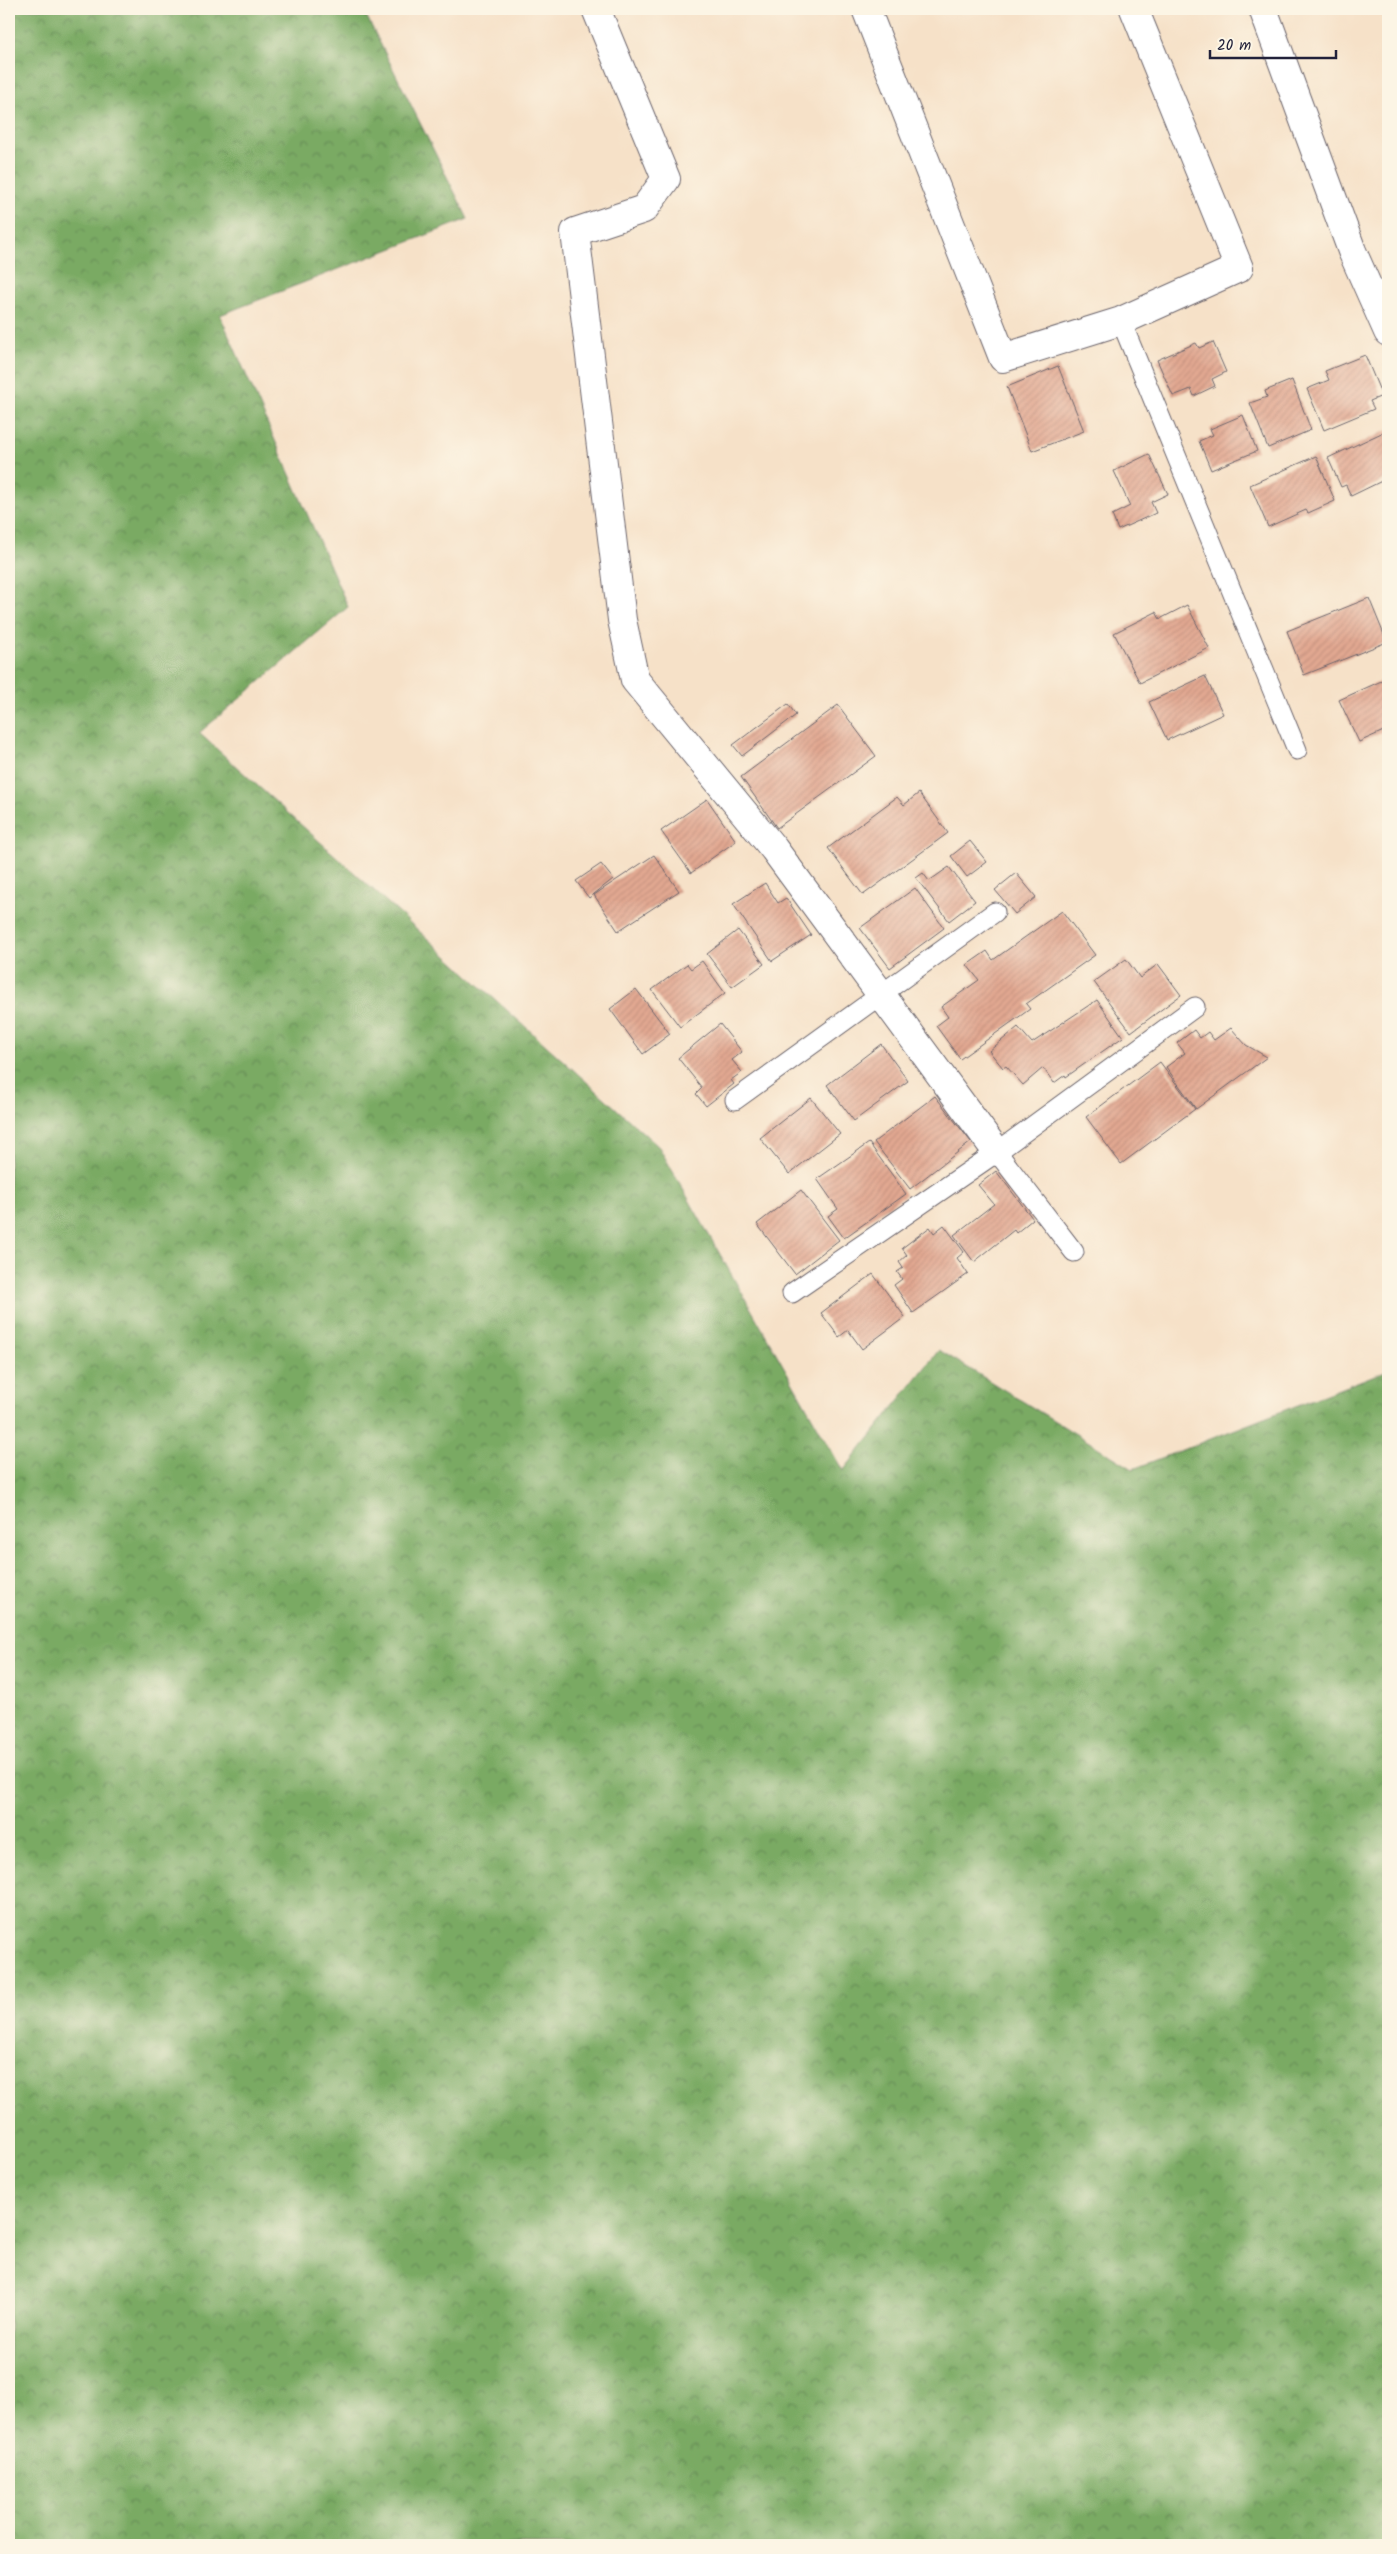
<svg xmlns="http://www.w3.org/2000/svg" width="1397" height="2554" viewBox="0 0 1397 2554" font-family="Kalam,sans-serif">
<defs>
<pattern id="forest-crowns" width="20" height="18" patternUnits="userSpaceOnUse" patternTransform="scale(1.25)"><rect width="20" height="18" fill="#7aaa64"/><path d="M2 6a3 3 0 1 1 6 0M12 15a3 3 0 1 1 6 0" fill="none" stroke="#648a54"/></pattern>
<pattern id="building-hatch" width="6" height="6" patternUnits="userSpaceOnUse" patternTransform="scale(1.25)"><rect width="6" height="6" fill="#e2a891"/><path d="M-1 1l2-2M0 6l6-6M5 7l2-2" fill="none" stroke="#c2907e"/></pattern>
</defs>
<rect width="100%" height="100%" fill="#fcf5e5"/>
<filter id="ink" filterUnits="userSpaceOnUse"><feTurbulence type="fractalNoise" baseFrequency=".02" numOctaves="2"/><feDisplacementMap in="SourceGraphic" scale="10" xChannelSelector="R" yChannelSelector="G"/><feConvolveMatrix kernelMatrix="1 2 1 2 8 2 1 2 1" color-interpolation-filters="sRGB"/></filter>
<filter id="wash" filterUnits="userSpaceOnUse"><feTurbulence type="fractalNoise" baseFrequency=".0096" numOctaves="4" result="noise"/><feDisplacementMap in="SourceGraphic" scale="20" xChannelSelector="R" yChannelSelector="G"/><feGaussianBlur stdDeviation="1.12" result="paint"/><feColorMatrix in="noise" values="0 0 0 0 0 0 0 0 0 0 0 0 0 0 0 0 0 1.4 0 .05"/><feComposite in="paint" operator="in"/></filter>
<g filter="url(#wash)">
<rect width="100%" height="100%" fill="#f6e1c8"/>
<path fill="url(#forest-crowns)" stroke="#4e6650" d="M9,9H363L468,219L220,315L348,607L199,733L659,1147L843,1471L939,1350L1133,1469L1388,1370V2545H9Z"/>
<g id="blocks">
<path fill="url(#building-hatch)" d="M1213,342L1226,372L1212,379L1215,386L1194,396L1191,389L1173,396L1157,360L1196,343L1199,348Z
M1365,355L1382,396L1370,401L1374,409L1324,430L1307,389L1329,380L1325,371Z
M1058,366L1084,431L1032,451L1007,387Z
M1292,380L1311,430L1268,448L1250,403L1267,397L1265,391Z
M1243,415L1257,451L1211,470L1199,441L1213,435L1210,429Z
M1388,430V478L1351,496L1346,485L1341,487L1328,458Z
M1149,454L1168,494L1151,502L1156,513L1118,530L1112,515L1130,506L1114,471Z
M1316,456L1335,501L1308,513L1306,510L1268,527L1250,485Z
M1369,598L1387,642L1304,675L1287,631Z
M1187,605L1209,648L1140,683L1114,633L1156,612L1160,619Z
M1205,676L1223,714L1167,740L1149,702Z
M1388,678V729L1359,742L1339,700Z
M788,704L796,715L742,756L733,745Z
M838,705L876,756L777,828L741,777Z
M919,793L948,833L863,895L828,848L897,797L904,805Z
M707,799L736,841L691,873L661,831Z
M970,841L987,862L967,877L951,856Z
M654,855L679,891L618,931L594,895Z
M601,864L613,879L589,898L576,881Z
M949,867L975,901L949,921L916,878L923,873L929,881Z
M1016,873L1036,897L1015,914L995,890Z
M765,883L778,903L786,898L811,935L772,961L733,904Z
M915,888L944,928L890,968L860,928Z
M1062,911L1095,955L1026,1004L1030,1009L960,1059L936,1026L948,1017L941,1007L979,980L967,965L987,951L993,960Z
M738,930L764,964L732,987L707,954Z
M1126,959L1140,978L1158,964L1181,995L1131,1032L1094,982Z
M702,961L725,993L680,1027L652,990L687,964L691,969Z
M636,989L670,1034L643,1054L610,1009Z
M1097,1000L1123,1037L1066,1077L1065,1075L1054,1083L1043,1068L1023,1085L1006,1066L1003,1068L989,1051L1018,1027L1032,1043Z
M720,1024L742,1052L732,1060L742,1072L731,1080L734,1084L706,1106L696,1094L702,1088L678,1058Z
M1231,1028L1246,1045L1267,1057L1196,1109L1166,1067L1185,1053L1177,1043L1194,1030L1200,1038L1208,1032L1214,1040Z
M881,1044L908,1081L854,1121L827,1085Z
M1160,1062L1195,1109L1121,1164L1086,1117Z
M935,1096L971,1142L910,1189L874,1142Z
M811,1098L840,1134L789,1174L760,1138Z
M869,1143L906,1194L844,1238L828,1216L838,1209L817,1179Z
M996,1171L1033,1219L1016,1233L1014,1230L974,1262L954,1235L994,1204L978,1185Z
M801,1190L839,1240L795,1274L757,1224Z
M944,1225L964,1252L957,1258L968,1274L913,1313L894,1285L902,1279L897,1272L903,1268L899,1262L907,1255L902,1248L930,1227L934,1233Z
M873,1274L905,1317L862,1349L848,1330L839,1337L821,1313Z"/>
</g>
</g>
<g filter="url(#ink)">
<use href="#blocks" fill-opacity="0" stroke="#6c656c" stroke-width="1"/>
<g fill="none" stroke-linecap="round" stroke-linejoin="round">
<g stroke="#6c656c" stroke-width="21">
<path id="lane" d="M1121,321L1297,750
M735,1100L995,912
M997,1152L1074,1252
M792,1293L997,1152L1195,1007"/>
</g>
<g stroke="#6c656c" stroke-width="30">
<path id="street" d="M596,9L666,179L644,209L575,232L622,620L635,680L774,849L997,1152
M866,9L1003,358L1121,321L1239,268L1134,9
M1263,9L1352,251L1388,332"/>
</g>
<use href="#lane" stroke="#fff" stroke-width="19"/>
<use href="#street" stroke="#fff" stroke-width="28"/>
</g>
</g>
<rect width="1397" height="2554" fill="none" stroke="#fcf5e5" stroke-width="30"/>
<path d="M1210 50v8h126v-8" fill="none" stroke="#22223b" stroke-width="2.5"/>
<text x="1217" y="50" font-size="15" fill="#22223b" stroke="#fcf5e5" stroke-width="4" paint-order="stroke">20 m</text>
</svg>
